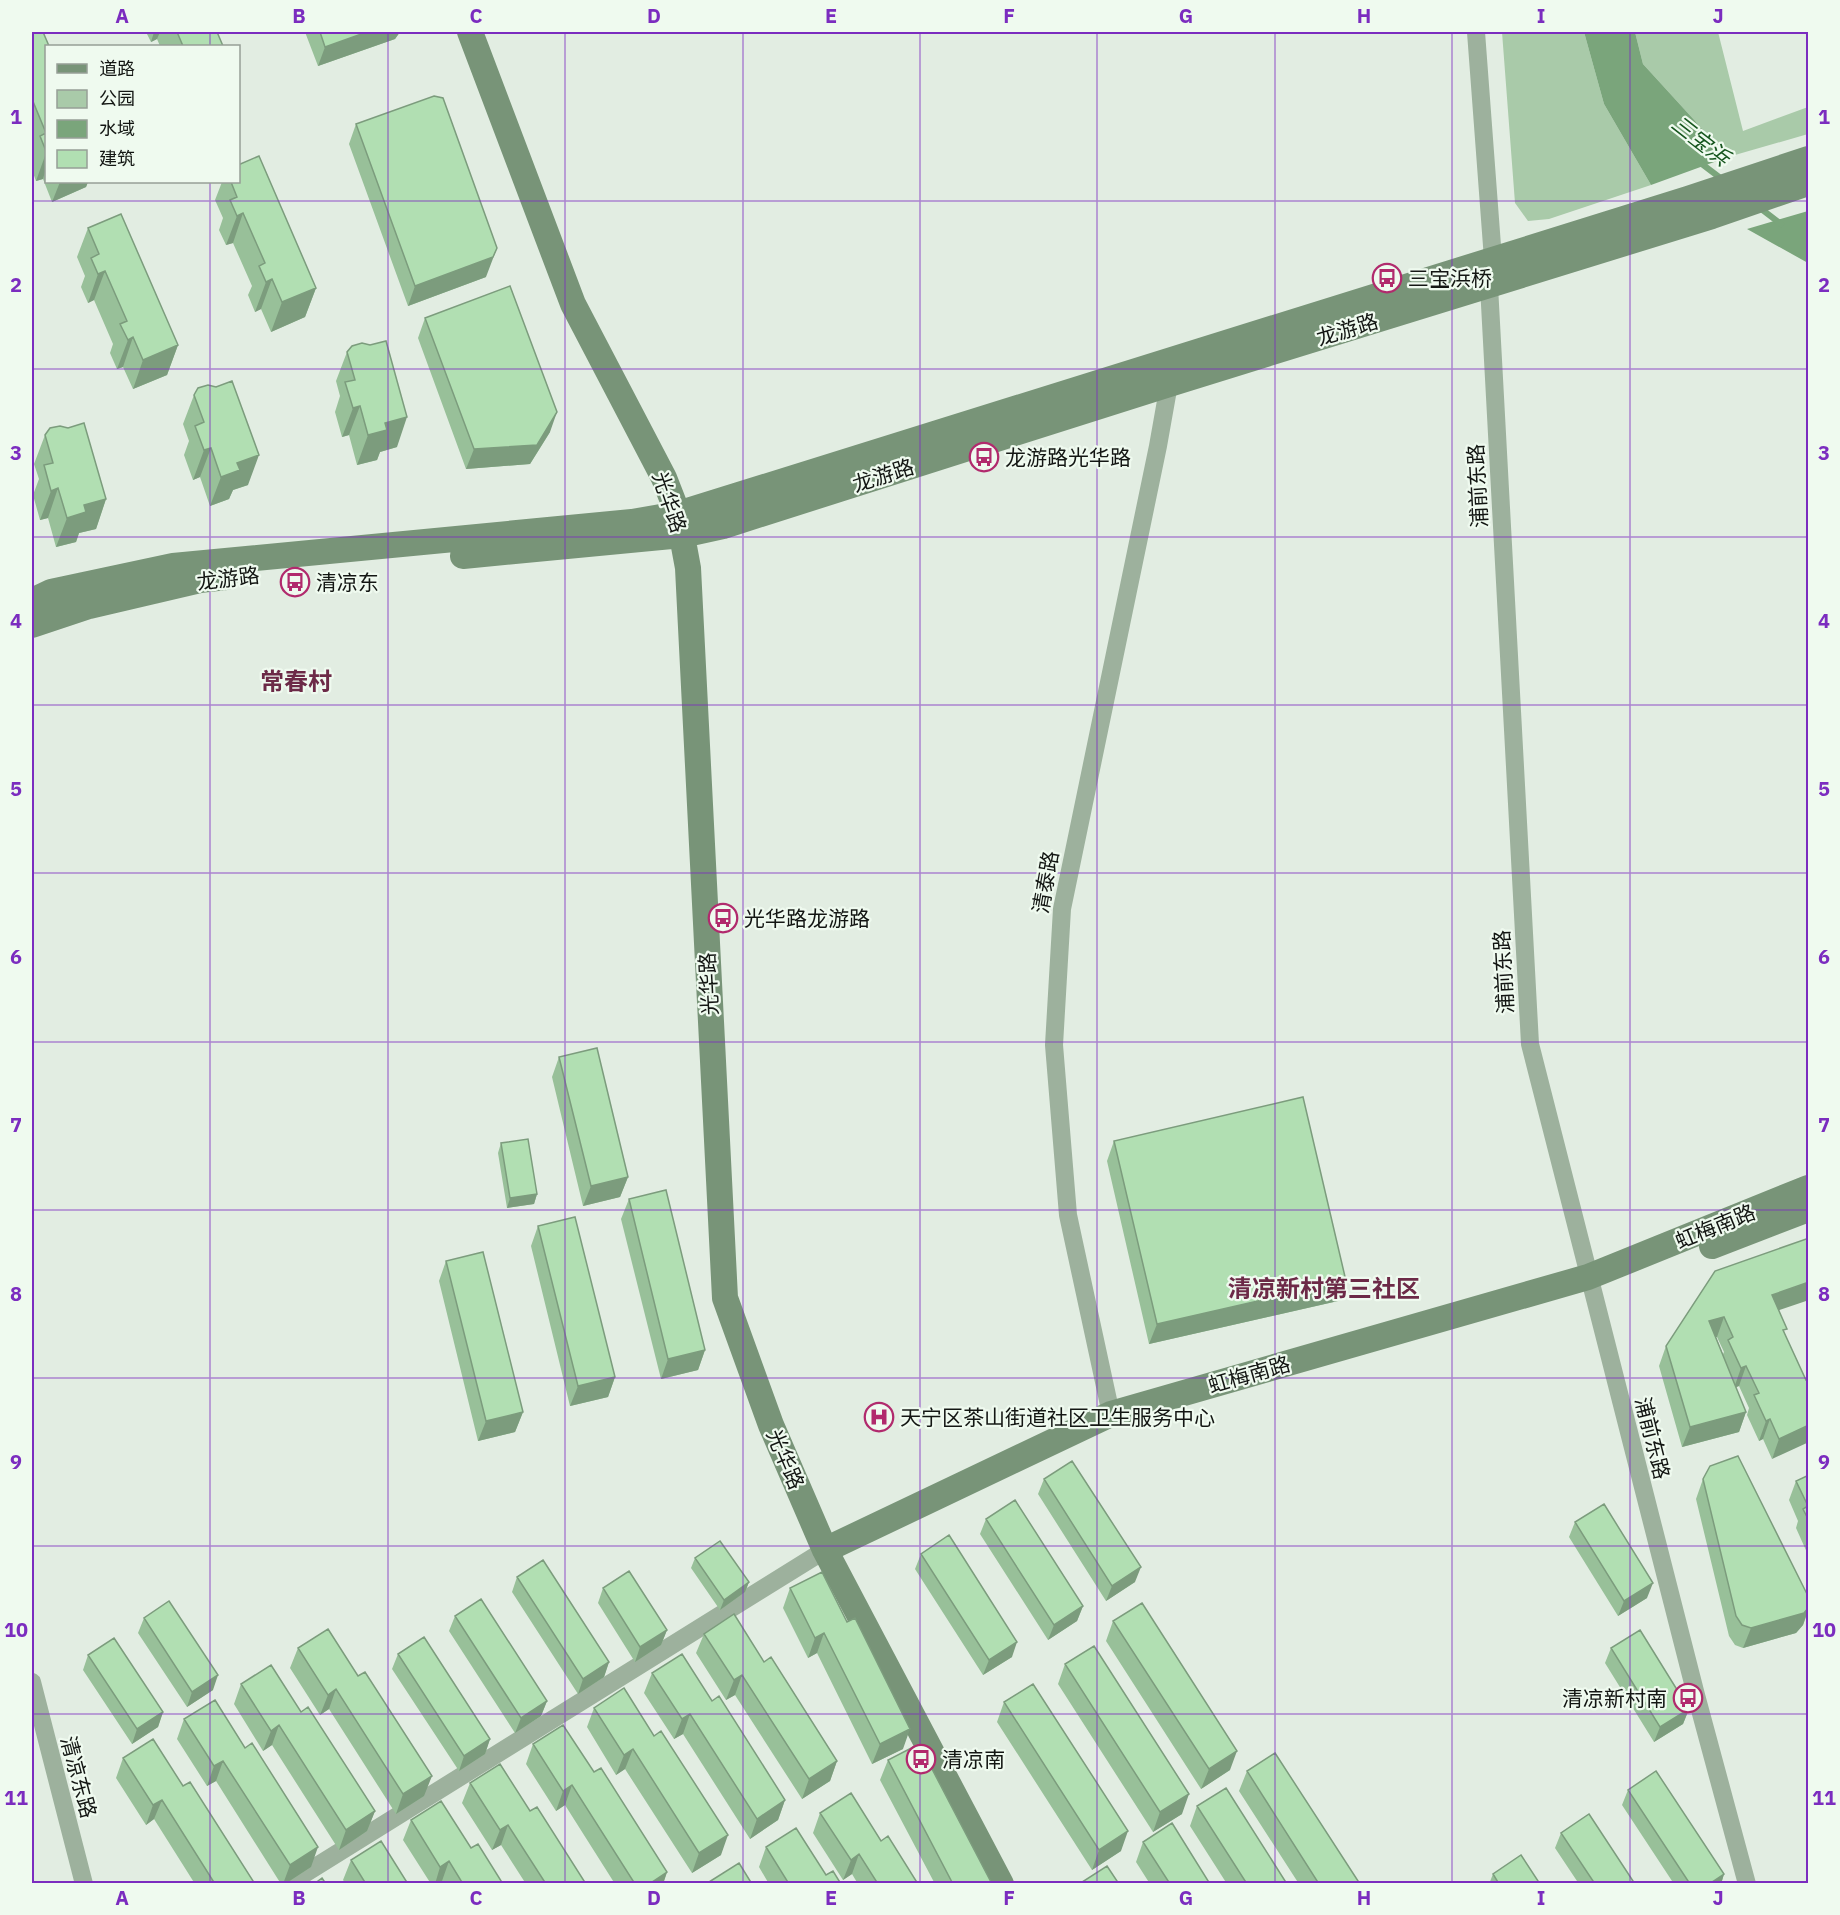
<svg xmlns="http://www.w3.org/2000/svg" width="1840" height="1915" viewBox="0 0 1840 1915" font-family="'IBM Plex Sans','Noto Sans SC',sans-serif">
<rect width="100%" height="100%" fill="#e2ede2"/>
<path fill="#a9caa9" d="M1502,32H1584L1604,104L1651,185L1549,219L1528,221L1515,203Z
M1635,32H1718L1743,131L1808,107V134L1728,157L1643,64Z"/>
<path fill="#7aa57b" d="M1584,32H1635L1643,64L1728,157L1651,185L1604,104Z
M1808,211V263L1747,229Z"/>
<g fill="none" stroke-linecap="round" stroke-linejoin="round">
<path stroke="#7aa57b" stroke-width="6" d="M1698,161L1723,180
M1760,208L1781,224"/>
<path stroke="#9db19d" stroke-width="18" d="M1476,32L1493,259L1489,286L1530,1044L1696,1695L1747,1884
M1111,1414L1068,1215L1054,1045L1062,909L1158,446L1169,384L1167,376
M32,1682L84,1884
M288,1884L825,1550"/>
<path stroke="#789478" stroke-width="26" d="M470,32L573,304L664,478L678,514L688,568L725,1298L771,1425L825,1550L1001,1884
M463,556L682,535L723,526L1169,384L1712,216L1808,183
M32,601L51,592L173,566L632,522L678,514L1688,199L1808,159
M32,625L89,606L200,580L226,577
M1712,1246L1808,1209
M825,1550L1111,1414L1588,1277L1808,1188"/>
</g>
<path fill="#98c099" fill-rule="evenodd" d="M32,32L46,46V182H88L86,187L52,202L43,179L36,181L32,170V160L33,156L32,153Z
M146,32H217L223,46H160L157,39L151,42Z
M305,32H400L395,39L318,66Z
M356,124L486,277L408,306L349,144Z
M222,182H238L316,288L305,317L271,332L261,309L255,312L248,295L252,286L233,243L226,245L219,230L223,218L215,200Z
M88,228L178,345L167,375L133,389L123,367L117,369L110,353L113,344L94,300L88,303L81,287L85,276L77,257Z
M425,318L550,432L530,464L466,469L418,338Z
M347,352L397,447L380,452L377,460L357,465L349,435L342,437L335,412L340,396L336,381Z
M194,395L248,485L233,490L229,499L210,506L200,477L193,480L184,455L189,441L183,424Z
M45,435L106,499L96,529L79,533L76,542L56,547L48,518L40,520L33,495L39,479L34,464Z
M559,1057L628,1177L620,1197L583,1206L552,1077Z
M1114,1141L1346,1281L1338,1301L1149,1344L1107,1161Z
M501,1143L537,1194L534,1204L507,1208L498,1153Z
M629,1199L705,1350L698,1370L661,1379L621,1219Z
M538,1226L615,1377L608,1397L570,1406L531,1246Z
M1809,1238L1779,1310L1785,1335L1806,1380L1772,1459L1763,1439L1759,1441L1747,1415L1749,1408L1739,1386L1736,1387L1746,1412L1739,1432L1682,1447L1659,1366L1666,1346ZM1716,1337H1717L1724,1352L1723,1354Z
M446,1261L523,1412L515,1432L478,1441L439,1281Z
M1809,1475V1557L1796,1528L1798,1521L1789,1500L1796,1481Z
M1044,1479L1135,1582L1106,1601L1038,1494Z
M1703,1479L1809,1599V1609L1803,1625L1796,1633L1743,1648L1735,1645L1729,1636L1696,1499Z
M986,1519L1083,1606L1077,1621L1048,1640L980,1534Z
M1575,1522L1647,1598L1618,1616L1569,1537Z
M921,1554L1012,1657L983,1675L915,1569Z
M695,1558L749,1582L745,1592L720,1610L691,1568Z
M517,1577L609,1662L604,1677L578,1694L512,1592Z
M603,1588L667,1630L661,1645L635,1662L598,1603Z
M790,1588L847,1622L903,1749L872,1764L817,1653L808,1658L783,1608Z
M455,1616L547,1701L541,1716L515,1733L449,1631Z
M144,1618L213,1690L187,1707L138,1633Z
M1113,1621L1230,1770L1201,1789L1106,1641Z
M328,1629L424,1796L396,1814L329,1709L320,1715L290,1668L298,1648Z
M704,1634L764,1662L837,1761L830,1781L802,1799L735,1695L726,1700L696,1653Z
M1611,1648L1689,1709L1683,1724L1654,1742L1605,1663Z
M398,1654L490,1739L485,1754L459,1771L392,1669Z
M88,1655L163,1712L158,1727L132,1744L83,1670Z
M1065,1664L1182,1814L1153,1832L1058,1684Z
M652,1673L712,1701L785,1800L778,1820L750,1839L683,1734L674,1739L644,1693Z
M241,1684L301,1712L375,1811L367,1831L339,1850L272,1745L263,1751L234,1704Z
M624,1688L721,1855L692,1873L625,1769L616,1775L587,1727L594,1708Z
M1004,1702L1121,1851L1092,1870L997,1722Z
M184,1719L245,1748L311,1867L285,1884H281L216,1781L207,1786L177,1739Z
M533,1744L594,1772L667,1872L663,1884H615L565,1805L556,1811L526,1764Z
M123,1758L255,1884H195L154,1819L146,1825L116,1778Z
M888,1760L992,1884H935L880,1780Z
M1247,1771L1360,1884H1299L1239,1791Z
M470,1783L530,1811L586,1884H526L501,1845L492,1850L462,1803Z
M1628,1790L1724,1874L1721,1884H1674L1622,1805Z
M1197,1806L1287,1884H1227L1190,1826Z
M820,1813L881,1841L918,1884H858L852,1874L843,1880L813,1833Z
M411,1820L471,1848L503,1884H444L442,1881L439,1884H431L403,1840Z
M1561,1833L1635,1884H1579L1555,1848Z
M1143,1842L1210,1884H1150L1136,1862Z
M766,1847L826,1875L841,1884H769L759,1867Z
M351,1860L408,1884H346L343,1880Z
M1493,1874L1540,1884H1489Z"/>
<path fill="#7c9c7d" d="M154,32H160L157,39L151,42Z
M367,32H400L395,39L318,66L325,47Z
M46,153V168L43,179L36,181Z
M60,182H88L86,187L52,202Z
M243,213L233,243L226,245L237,216Z
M497,248L486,277L408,306L415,286Z
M105,271L94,300L88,303L98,274Z
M272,279L261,309L255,312L266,282Z
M316,288L305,317L271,332L282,302Z
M133,337L123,367L117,369L128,340Z
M178,345L167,375L133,389L143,360Z
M360,406L349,435L342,437L353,408Z
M557,412L550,432L530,464L466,469L474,449Z
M407,417L397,447L380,452L377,460L357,465L368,435L385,423Z
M211,448L200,477L193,480L204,450Z
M259,455L248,485L233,490L229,499L210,506L221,477L237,463Z
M58,488L48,518L40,520L51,491Z
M106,499L96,529L79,533L76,542L56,547L67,518L84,505Z
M628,1177L620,1197L583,1206L591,1186Z
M537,1194L534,1204L507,1208L510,1198Z
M1346,1281L1338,1301L1149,1344L1157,1324Z
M1809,1282V1300L1765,1315L1772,1295Z
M1724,1317L1717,1337L1702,1341L1709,1321Z
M705,1350L698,1370L661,1379L668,1359Z
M1746,1366L1739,1386L1734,1388L1741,1368Z
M615,1377L608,1397L570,1406L578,1386Z
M523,1412L515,1432L478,1441L486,1421Z
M1746,1412L1739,1432L1682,1447L1690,1427Z
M1770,1419L1763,1439L1759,1441L1766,1421Z
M1809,1425V1442L1772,1459L1779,1439Z
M1141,1567L1135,1582L1106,1601L1112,1586Z
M749,1582L745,1592L720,1610L724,1600Z
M1653,1583L1647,1598L1618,1616L1624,1601Z
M1083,1606L1077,1621L1048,1640L1054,1625Z
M1809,1607L1803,1625L1796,1633L1743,1648L1751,1628Z
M667,1630L661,1645L635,1662L640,1647Z
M824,1633L817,1653L808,1658L815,1638Z
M1017,1642L1012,1657L983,1675L989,1660Z
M609,1662L604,1677L578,1694L583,1679Z
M218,1675L213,1690L187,1707L192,1692Z
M742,1675L735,1695L726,1700L734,1680Z
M336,1689L329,1709L320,1715L328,1695Z
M547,1701L541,1716L515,1733L521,1718Z
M1689,1709L1683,1724L1654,1742L1660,1727Z
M163,1712L158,1727L132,1744L137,1729Z
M690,1714L683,1734L674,1739L682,1719Z
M279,1725L272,1745L263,1751L271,1731Z
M910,1729L903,1749L872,1764L880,1744Z
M490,1739L485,1754L459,1771L464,1756Z
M633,1749L625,1769L616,1775L624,1755Z
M1237,1751L1230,1770L1201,1789L1209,1769Z
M223,1761L216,1781L207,1786L214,1766Z
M837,1761L830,1781L802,1799L809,1779Z
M432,1776L424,1796L396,1814L403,1794Z
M572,1785L565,1805L556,1811L563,1791Z
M1189,1794L1182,1814L1153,1832L1160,1812Z
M162,1800L154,1819L146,1825L153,1805Z
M785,1800L778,1820L750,1839L757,1819Z
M375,1811L367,1831L339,1850L346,1830Z
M508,1825L501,1845L492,1850L500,1830Z
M1128,1831L1121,1851L1092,1870L1099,1850Z
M728,1835L721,1855L692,1873L699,1853Z
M318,1847L311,1867L285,1884H283L290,1865Z
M859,1854L852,1874L843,1880L851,1860Z
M449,1861L442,1881L439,1884H435L440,1867Z
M667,1872L663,1884H649Z
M1724,1874L1721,1884H1709Z"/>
<path fill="#b1dfb2" stroke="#7c9c7d" stroke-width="1.5" d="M32,32H43L49,46H46V151L40,136L46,133L32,99Z
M177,32H217L223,46H183Z
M320,32H367L325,47Z
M434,96L443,98L497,248L493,257L415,286L356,124Z
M259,156L316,288L282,302L272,279L266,282L259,266L265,263L243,213L237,216L230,200L237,197L231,182H238V165Z
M121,214L178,345L143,360L133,337L128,340L120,324L127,321L105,271L98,274L91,258L99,254L88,228Z
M510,286L557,412L537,445L474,449L425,318Z
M386,341L407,417L385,423L387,430L368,435L360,406L353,408L345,382L355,380L347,352L352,346L362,343L370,345Z
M232,381L259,455L237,463L240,470L221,477L211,448L204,450L195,426L204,422L194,395L198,388L208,385L216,387Z
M84,423L106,499L84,505L86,512L67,518L58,488L51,491L44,465L53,463L45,435L50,428L60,426L68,428Z
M597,1048L628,1177L591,1186L559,1057Z
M1303,1097L1346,1281L1157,1324L1114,1141Z
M528,1139L537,1194L510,1198L501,1143Z
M666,1190L705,1350L668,1359L629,1199Z
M575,1217L615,1377L578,1386L538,1226Z
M1809,1238V1282L1772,1295L1787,1329L1783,1330L1806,1380L1809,1379V1425L1779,1439L1770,1419L1766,1421L1754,1395L1759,1393L1746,1366L1741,1368L1728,1340L1733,1337L1724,1317L1709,1321L1746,1412L1690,1427L1666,1346L1715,1271Z
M483,1252L523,1412L486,1421L446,1261Z
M1738,1456L1807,1594L1809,1599V1607L1804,1613L1751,1628L1742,1625L1736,1616L1703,1479L1710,1466Z
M1072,1461L1141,1567L1112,1586L1044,1479Z
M1809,1475V1521L1803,1509L1808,1506L1796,1481Z
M1015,1500L1083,1606L1054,1625L986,1519Z
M1604,1504L1653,1583L1624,1601L1575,1522Z
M949,1535L1017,1642L989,1660L921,1554Z
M720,1541L749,1582L724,1600L695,1558Z
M543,1560L609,1662L583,1679L517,1577Z
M629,1571L667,1630L640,1647L603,1588Z
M822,1572L847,1622L855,1618L910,1729L880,1744L824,1633L815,1638L790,1588Z
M481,1599L547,1701L521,1718L455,1616Z
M169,1601L218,1675L192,1692L144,1618Z
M1142,1603L1237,1751L1209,1769L1113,1621Z
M734,1614L764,1662L771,1657L837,1761L809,1779L742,1675L734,1680L704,1634Z
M328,1629L358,1676L365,1672L432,1776L403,1794L336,1689L328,1695L298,1648Z
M1640,1630L1689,1709L1660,1727L1611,1648Z
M424,1637L490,1739L464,1756L398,1654Z
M114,1638L163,1712L137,1729L88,1655Z
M1094,1646L1189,1794L1160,1812L1065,1664Z
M682,1654L712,1701L719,1696L785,1800L757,1819L690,1714L682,1719L652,1673Z
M271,1665L301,1712L308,1707L375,1811L346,1830L279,1725L271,1731L241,1684Z
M1033,1684L1128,1831L1099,1850L1004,1702Z
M624,1688L654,1736L661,1731L728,1835L699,1853L633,1749L624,1755L594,1708Z
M215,1700L245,1748L252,1743L318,1847L290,1865L223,1761L214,1766L184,1719Z
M563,1725L594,1772L601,1768L667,1872L649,1884H635L572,1785L563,1791L533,1744Z
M153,1739L183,1786L190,1782L255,1884H215L162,1800L153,1805L123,1758Z
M919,1744L992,1884H953L888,1760Z
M1275,1753L1360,1884H1319L1247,1771Z
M500,1764L530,1811L537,1807L586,1884H546L508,1825L500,1830L470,1783Z
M1656,1771L1724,1874L1709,1884H1690L1628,1790Z
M1226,1788L1287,1884H1247L1197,1806Z
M851,1793L881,1841L888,1836L918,1884H878L859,1854L851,1860L820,1813Z
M441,1801L471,1848L478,1844L503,1884H463L449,1861L440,1867L411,1820Z
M1589,1814L1635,1884H1595L1561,1833Z
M1172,1823L1210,1884H1170L1143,1842Z
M796,1828L826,1875L833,1871L841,1884H789L766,1847Z
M381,1841L408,1884H366L351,1860Z
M1521,1855L1540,1884H1499L1493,1874Z
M739,1863L752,1884H709V1882Z
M1107,1866L1119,1884H1079Z
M322,1878L326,1884H314Z"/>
<path fill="none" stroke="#7b2cbf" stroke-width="1.5" stroke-opacity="0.55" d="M210,32V46M388,32V1884M565,32V1884M743,32V1884M920,32V1884M1097,32V1884M1275,32V1884M1452,32V1884M1630,32V1884M210,182V1884M32,201H1808M32,369H1808M32,537H1808M32,705H1808M32,873H1808M32,1042H1808M32,1210H1808M32,1378H1808M32,1546H1808M32,1714H1808"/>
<defs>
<g id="bus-ring" transform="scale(1.5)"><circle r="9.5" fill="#effaef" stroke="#b12a6d" stroke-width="1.5"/><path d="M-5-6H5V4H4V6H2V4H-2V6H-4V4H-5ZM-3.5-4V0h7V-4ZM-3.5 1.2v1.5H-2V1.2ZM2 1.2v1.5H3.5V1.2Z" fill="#b12a6d"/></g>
<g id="hospital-ring" transform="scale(1.5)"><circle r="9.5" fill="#effaef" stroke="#b12a6d" stroke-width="1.5"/><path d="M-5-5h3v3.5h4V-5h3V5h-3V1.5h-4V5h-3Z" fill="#b12a6d"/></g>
</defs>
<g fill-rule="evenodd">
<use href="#bus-ring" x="1387" y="278"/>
<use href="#bus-ring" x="984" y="457"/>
<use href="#bus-ring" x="295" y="582"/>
<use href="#bus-ring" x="723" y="918"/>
<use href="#hospital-ring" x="879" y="1417"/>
<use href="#bus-ring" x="1688" y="1698"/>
<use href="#bus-ring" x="921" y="1759"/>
</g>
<g text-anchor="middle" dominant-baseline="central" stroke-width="4.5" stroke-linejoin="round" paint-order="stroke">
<g font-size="21" fill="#131613" stroke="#effaef" text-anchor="start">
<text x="1408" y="278">三宝浜桥</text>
<text x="1005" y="457">龙游路光华路</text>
<text x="316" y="582">清凉东</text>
<text x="744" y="918">光华路龙游路</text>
<text x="900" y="1417">天宁区茶山街道社区卫生服务中心</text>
<text x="1667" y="1698" text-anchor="end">清凉新村南</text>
<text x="942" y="1759">清凉南</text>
</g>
<g font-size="21" fill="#131613" stroke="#effaef">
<text transform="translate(1347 329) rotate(-17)">龙游路</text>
<text transform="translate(883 475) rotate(-18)">龙游路</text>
<text transform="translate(1477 486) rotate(-93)">浦前东路</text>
<text transform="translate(670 502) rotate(71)">光华路</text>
<text transform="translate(228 578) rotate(-7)">龙游路</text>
<text transform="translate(1045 882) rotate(-80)">清泰路</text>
<text transform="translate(1503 972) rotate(-93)">浦前东路</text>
<text transform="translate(708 984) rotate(-93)">光华路</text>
<text transform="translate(1715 1226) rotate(-22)">虹梅南路</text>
<text transform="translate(1249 1374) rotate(-16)">虹梅南路</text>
<text transform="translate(1653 1438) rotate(76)">浦前东路</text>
<text transform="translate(786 1459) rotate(67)">光华路</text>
<text transform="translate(79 1777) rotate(75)">清凉东路</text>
</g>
<g font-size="22" font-style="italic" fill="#16561e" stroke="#effaef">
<text transform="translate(1701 140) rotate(38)">三宝浜</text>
</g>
<g font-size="24" font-weight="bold" fill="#6c2a47" stroke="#effaef">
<text x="296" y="681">常春村</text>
<text x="1324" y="1288">清凉新村第三社区</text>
</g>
</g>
<rect width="1840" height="1915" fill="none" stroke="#effaef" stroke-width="66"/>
<rect x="45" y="45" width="195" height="138" fill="#effaef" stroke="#979f97" stroke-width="1.5"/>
<rect x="57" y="64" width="30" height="9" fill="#789478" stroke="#979f97" stroke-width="1.5"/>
<text x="99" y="75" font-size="18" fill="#131613">道路</text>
<rect x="57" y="90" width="30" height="18" fill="#a9caa9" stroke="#979f97" stroke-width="1.5"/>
<text x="99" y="105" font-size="18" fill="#131613">公园</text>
<rect x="57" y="120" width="30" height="18" fill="#7aa57b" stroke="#979f97" stroke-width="1.5"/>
<text x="99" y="135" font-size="18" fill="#131613">水域</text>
<rect x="57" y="150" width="30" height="18" fill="#b1dfb2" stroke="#979f97" stroke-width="1.5"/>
<text x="99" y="165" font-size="18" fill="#131613">建筑</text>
<rect x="33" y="33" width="1774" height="1849" fill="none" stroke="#7b2cbf" stroke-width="2"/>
<g font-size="20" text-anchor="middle" font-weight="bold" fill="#7b2cbf">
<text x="122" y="23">A</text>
<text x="299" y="23">B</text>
<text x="476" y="23">C</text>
<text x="654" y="23">D</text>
<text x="831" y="23">E</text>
<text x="1009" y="23">F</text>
<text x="1186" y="23">G</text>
<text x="1364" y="23">H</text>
<text x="1541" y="23">I</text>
<text x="1718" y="23">J</text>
<text x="16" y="124">1</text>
<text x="1824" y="124">1</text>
<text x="16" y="292">2</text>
<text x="1824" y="292">2</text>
<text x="16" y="460">3</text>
<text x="1824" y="460">3</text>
<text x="16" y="628">4</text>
<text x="1824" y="628">4</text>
<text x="16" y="796">5</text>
<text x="1824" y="796">5</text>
<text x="16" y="964">6</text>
<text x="1824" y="964">6</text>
<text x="16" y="1132">7</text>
<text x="1824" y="1132">7</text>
<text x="16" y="1301">8</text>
<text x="1824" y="1301">8</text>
<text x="16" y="1469">9</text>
<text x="1824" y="1469">9</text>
<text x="16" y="1637">10</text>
<text x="1824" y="1637">10</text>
<text x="16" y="1805">11</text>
<text x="1824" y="1805">11</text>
<text x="122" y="1905">A</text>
<text x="299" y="1905">B</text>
<text x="476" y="1905">C</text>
<text x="654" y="1905">D</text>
<text x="831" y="1905">E</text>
<text x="1009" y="1905">F</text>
<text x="1186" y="1905">G</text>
<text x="1364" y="1905">H</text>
<text x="1541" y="1905">I</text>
<text x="1718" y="1905">J</text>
</g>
</svg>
